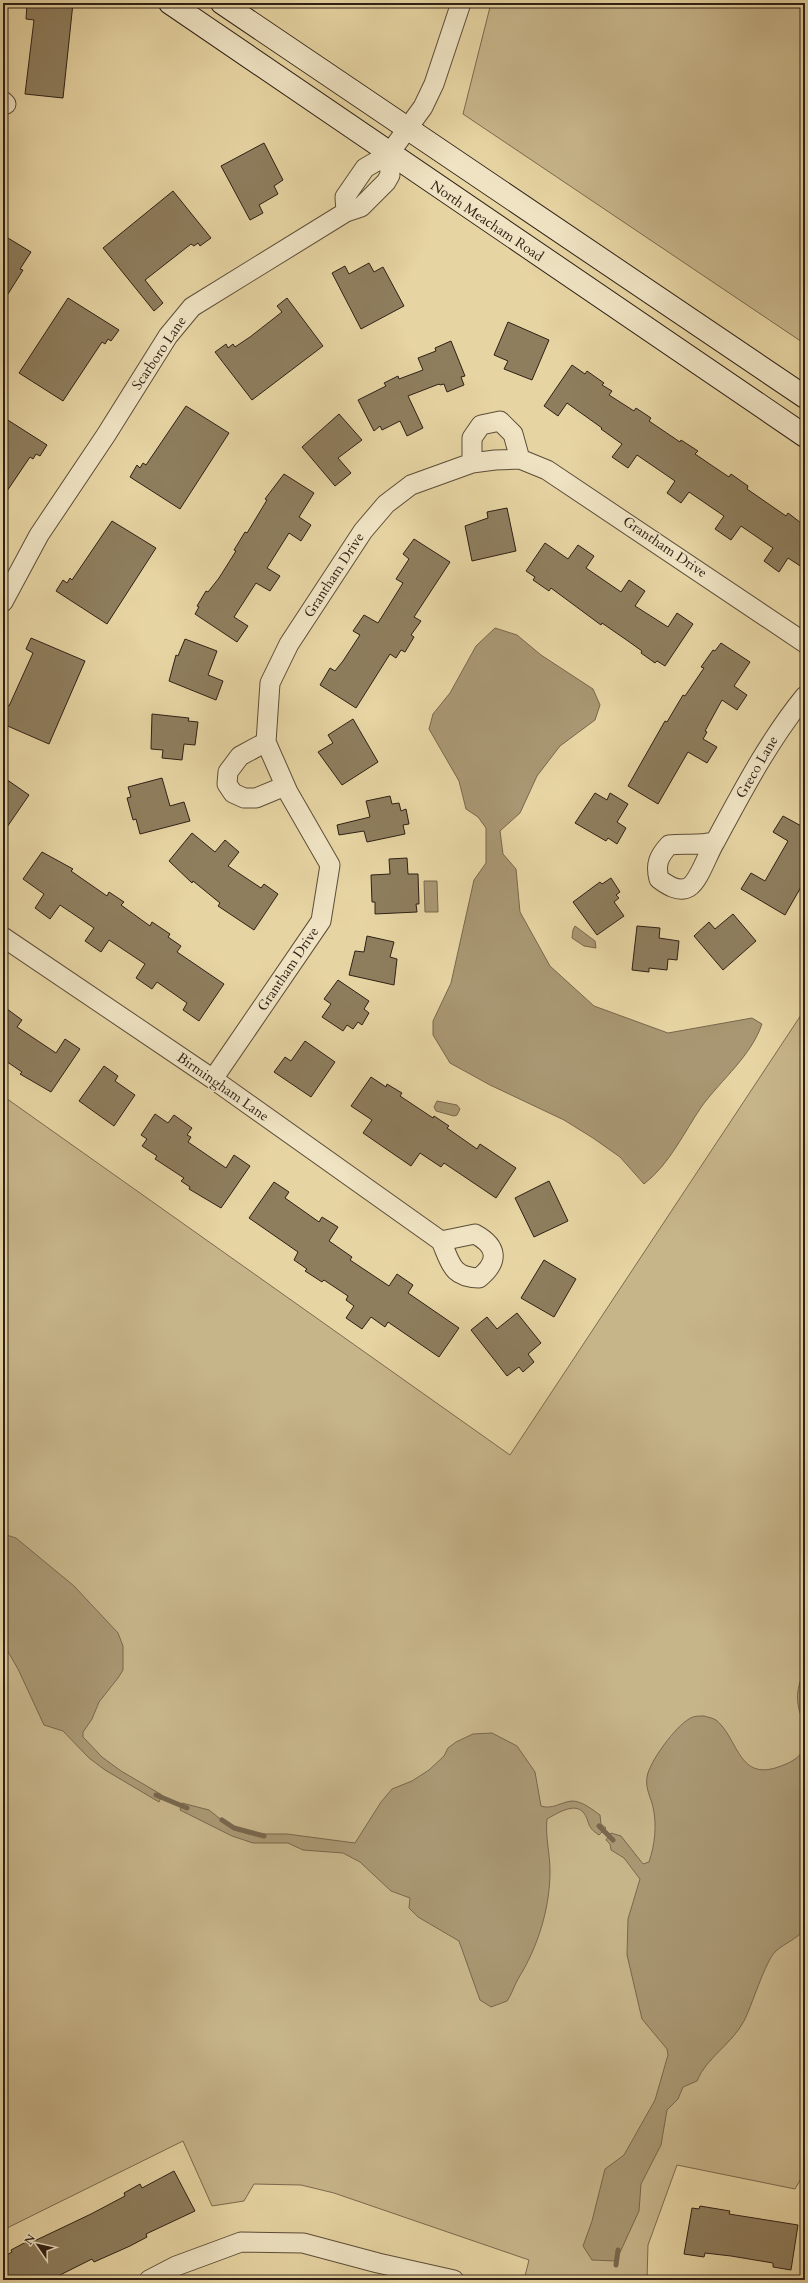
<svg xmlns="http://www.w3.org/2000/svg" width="808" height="2283" viewBox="0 0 808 2283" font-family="Cardo,serif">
<rect width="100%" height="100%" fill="#e6d4a2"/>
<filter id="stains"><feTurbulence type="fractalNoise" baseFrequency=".005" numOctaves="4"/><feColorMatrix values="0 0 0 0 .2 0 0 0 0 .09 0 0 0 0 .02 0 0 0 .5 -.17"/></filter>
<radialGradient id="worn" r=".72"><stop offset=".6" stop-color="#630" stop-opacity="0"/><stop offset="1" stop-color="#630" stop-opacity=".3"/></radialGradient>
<path fill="#c7b58a" stroke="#7b6a50" d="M491,3H805V344L463,114Z
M805,1009V2172L795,2189L677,2165L648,2245L647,2280H524L529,2260L334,2193L301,2185L254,2184L244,2201L212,2206L183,2141L3,2230V1096L510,1455Z"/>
<path fill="#a89772" stroke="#78674d" d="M495,628L517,635L541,655L593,689L600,705L595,720L560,746L537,776L520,813L500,831L503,854L516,869L520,912L550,966L594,1006L668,1033L752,1018L762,1024C751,1056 722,1079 702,1106C684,1132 670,1164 644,1184L620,1157L593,1138L564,1120L490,1085L450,1063L433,1035V1021L451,983L474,880L486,863V828L478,817L466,809L459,781L429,729L433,714L450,693L476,646Z
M424,881H437L438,912H425Z
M575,926L595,941L596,948L584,946L572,938L573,930Z
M437,1101L457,1105L460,1109L457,1115L454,1116L436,1111L434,1107Z
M3,1534L16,1538L74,1586L118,1633L123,1646V1670L118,1678L99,1702L92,1719L83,1732V1737L102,1757L121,1771L162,1795L159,1802L105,1770L89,1758L63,1731L44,1725L18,1669L3,1643Z
M805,1670V1727C796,1704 794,1693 805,1670Z
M704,1716C707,1717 713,1718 716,1720C739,1739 738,1783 781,1766C792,1762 799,1758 805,1748V1929C797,1939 785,1943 776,1951C765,1961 752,2006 744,2021C732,2044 706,2058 697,2081L683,2087L678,2099L667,2110L661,2145L641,2184L639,2211L616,2261L592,2260L583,2246L592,2221L605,2169L624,2155L655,2100L668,2055L667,2049L642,2019L627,1955L628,1919L640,1879L624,1858L611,1850L610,1844L606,1840L611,1833L621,1836L643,1864L649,1862C655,1844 657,1825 653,1807C651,1798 645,1788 647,1777C649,1762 676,1726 689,1719C693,1716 699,1716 704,1716Z
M492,1733L517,1746L535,1772L541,1806C552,1810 561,1802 572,1801C582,1801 593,1810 600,1815L601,1824L606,1828L599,1835C585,1826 591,1822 583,1812C574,1802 556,1814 547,1819C545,1836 550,1853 550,1871C550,1908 538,1947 518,1979C514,1986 512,1994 507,2001L491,2007L480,2000L459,1941L418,1917L409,1908L410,1898L391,1891L360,1862L343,1853L303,1850L288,1843H253L232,1836L180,1810L182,1803L209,1810L233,1829L249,1834H287L355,1843L381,1802L392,1789L412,1781L429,1770L444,1756L448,1748L456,1742L473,1734Z"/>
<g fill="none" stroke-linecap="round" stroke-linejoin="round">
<path stroke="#78674d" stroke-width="5" d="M156,1795L187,1808
M222,1820L234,1828L264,1836
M599,1826L613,1840
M616,2265L618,2250"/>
</g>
<path fill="#8e7e5e" stroke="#2f2015" d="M27,3H73L63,98L25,94L34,20L26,19Z
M264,143L283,180L274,186L278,194L259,205L263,213L250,220L221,166Z
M173,191L211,238L200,246L198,243L194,246L191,244L145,280L163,303L154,311L103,248Z
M3,235L31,252L20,269L23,270L3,302Z
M369,263L374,272L383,267L404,306L361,329L332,273L345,266L349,274Z
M68,298L119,330L111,341L108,339L105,344L102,342L63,401L19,373Z
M287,298L323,346L252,400L215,352L226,344L228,348L233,344L235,347L250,337L282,312L277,306Z
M508,322L549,340L532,380L504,369L508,361L494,355Z
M451,341L465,376L461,377L464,385L447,392L444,384L440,385L439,384L408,396L423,428L407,436L400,421L382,430L380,426L374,431L358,400L386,386L384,383L398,376L399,379L423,370L418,358L436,351L435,348Z
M572,365L585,374L587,371L604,383L602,385L612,391L609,395L634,411L636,408L651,418L649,421L680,442L681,440L698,451L695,454L720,471L729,477L731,474L748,486L747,489L786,516L788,513L801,523L800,526L805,529V569L788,558L779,572L764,561L773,548L741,526L731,540L715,529L724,516L689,492L681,503L667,493L675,481L637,455L628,468L612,457L622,444L601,429L602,428L567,403L558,416L544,406Z
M186,406L229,433L180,509L130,477L137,465L140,468L143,463L146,465Z
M339,414L362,440L338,458L351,473L335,486L302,447Z
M3,417L47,445L40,456L36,454L33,459L30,457L3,497Z
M284,474L314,493L299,517L311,525L301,541L289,533L267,568L280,576L270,591L256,583L234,617L248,626L237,642L195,614L199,607L197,606L206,591L208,592L219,578L236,551L234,550L245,532L247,533L267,500L265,499Z
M507,508L516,551L472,561L465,526L488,518L487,512Z
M112,521L156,548L107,624L56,591L63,580L67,583L70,578L72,580Z
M414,539L450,562L414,617L421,621L411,635L414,637L405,652L401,650L396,658L390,654L356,708L320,685L330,668L335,671L343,661L360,635L353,631L364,615L378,623L403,583L396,579L409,559L403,554Z
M545,543L568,559L578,545L594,556L586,568L621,592L629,580L645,591L635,606L668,627L677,613L693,624L665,666L657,661L655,663L641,653L642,651L628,641L602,623L601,625L551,588L549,591L533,580L535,577L526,571Z
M31,638L85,661L49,744L3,724V704L9,706L33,653L26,649Z
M185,639L217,651L208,675L223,681L216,700L169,681L176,655L178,656Z
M721,643L750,662L734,686L747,695L737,710L722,700L705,731L707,732L703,739L717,747L707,763L688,752L658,804L628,786L665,721L667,722L683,695L685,696L704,668L701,667L713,650L715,651Z
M152,714L189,718L188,721L198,722L195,745L184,744L182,760L162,758L163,750L151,749Z
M353,719L378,762L342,785L318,752L333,743L328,735Z
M3,777L29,795L3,833Z
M162,778L170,806L184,802L190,821L140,834L136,819L133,820L127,798L131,797L128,787Z
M595,793L607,800L610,793L628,804L617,822L626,828L617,844L608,838L606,841L575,823Z
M390,796L392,804L399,803L401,811L406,809L409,824L403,825L405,834L367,842L364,831L339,835L337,825L370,817L366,801Z
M783,816L805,828V880L785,915L741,889L751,873L765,881L788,841L773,832Z
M192,833L215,852L225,840L239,852L228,866L261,888L264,884L278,894L254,930L218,906L220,903L193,881L192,883L169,861Z
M42,852L73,869L71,871L107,896L109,892L124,902L121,905L150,926L152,922L170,934L168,937L181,946L177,952L224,984L199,1021L183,1010L187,1003L157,982L152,989L136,978L145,964L109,940L101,952L85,941L94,928L60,905L50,919L35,908L44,894L23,879Z
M407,858L408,874H418L419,904H416L417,912L375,914V902H372L371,875L390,874L389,859Z
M611,878L620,892L616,895L619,898L614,902L624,916L597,935L573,902L600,882L602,884Z
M733,914L756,941L723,970L694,936L709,922L715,929Z
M637,926L660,928L659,938L679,941L677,960L668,959L667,970L649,968V972L632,970Z
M367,936L394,942L390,957L397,959L394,985L349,975L355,951L364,952Z
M338,980L369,1001L364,1009L369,1013L362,1025L358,1022L353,1029L347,1025L343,1031L322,1017L331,1004L324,999Z
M3,1006L22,1020L17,1027L56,1053L65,1039L80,1049L51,1092L20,1074L22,1072L3,1059Z
M305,1041L335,1062L311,1097L274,1072L285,1057L291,1061Z
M104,1066L118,1076L115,1081L135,1095L114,1126L79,1101Z
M371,1077L386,1087L387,1084L402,1093L400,1096L433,1118L434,1116L449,1126L447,1128L477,1149L480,1144L516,1168L496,1198L444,1163L441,1167L420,1153L411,1166L363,1133L372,1120L351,1106Z
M155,1114L168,1123L174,1115L192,1128L187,1135L191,1137L188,1142L226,1168L234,1155L250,1166L221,1208L189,1189L190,1187L181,1181L184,1178L155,1159L157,1156L142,1146L147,1139L141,1135Z
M549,1181L568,1221L534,1237L515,1198Z
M274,1182L289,1192L285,1198L319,1222L322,1217L338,1227L329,1241L352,1257L350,1260L389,1286L397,1274L413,1285L408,1293L459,1328L439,1357L388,1322L385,1327L371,1317L362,1329L346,1318L354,1306L346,1300L348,1296L324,1280L322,1282L305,1271L307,1269L294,1260L298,1252L249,1218Z
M544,1260L576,1279L554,1317L521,1298Z
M517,1313L541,1343L528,1354L534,1362L523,1372L519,1367L507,1376L471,1330L487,1317L497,1329Z
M174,2171L195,2211L146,2234L147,2237L130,2246L94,2262L92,2259L50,2280H3V2257L12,2252L11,2250L26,2242L28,2244L91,2214L125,2196L124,2193L140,2184L142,2188Z
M700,2206L730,2211L729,2214L798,2225L791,2270L773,2267V2263L731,2256L705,2253L704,2257L684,2254L692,2208L699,2209Z"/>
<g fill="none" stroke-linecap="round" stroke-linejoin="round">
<g stroke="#5d4d38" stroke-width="21">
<path id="street" d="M3,101L6,104
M346,212L345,197L365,168L389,154L423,107L434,84L461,3
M472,463V438L481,425L500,421L513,434L520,459
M3,602L39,535L106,435L168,336L192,307L346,212L361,207L386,182L390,175L389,154
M266,742L240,756L228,772L227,784L233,793L244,798H256L285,786
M714,842C699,846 684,843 669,845C659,856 655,864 659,879C667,885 679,893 689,887C699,881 708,853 715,842C742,792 769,740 805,696
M3,937L213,1079L441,1241C451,1263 451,1277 479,1278C500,1261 497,1246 475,1234L441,1241
M213,1079L321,921L330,865L288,792L266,742L270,683L289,644L363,531L386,504L411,485L472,463L495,460L520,459L547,470L805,643
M149,2280L176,2266L241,2242L303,2243L378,2263L454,2280"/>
</g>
<g stroke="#2f2015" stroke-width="24">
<path id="secondary" d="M170,3L805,436
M222,3L805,397"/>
</g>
<use href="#street" stroke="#efe3c3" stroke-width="19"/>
<use href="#secondary" stroke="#efe3c3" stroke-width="22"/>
</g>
<g text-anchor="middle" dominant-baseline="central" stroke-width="3" stroke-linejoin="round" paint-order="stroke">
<g font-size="14" fill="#2f2015" stroke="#efe3c3">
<text transform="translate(487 221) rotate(34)">North Meacham Road</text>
<text transform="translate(159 353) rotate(-56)">Scarboro Lane</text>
<text transform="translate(665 547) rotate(34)">Grantham Drive</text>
<text transform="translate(334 575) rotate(-57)">Grantham Drive</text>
<text transform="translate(757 767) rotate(-60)">Greco Lane</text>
<text transform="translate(288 969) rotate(-56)">Grantham Drive</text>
<text transform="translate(223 1087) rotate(35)">Birmingham Lane</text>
</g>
</g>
<rect width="808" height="2283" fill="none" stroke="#e6d4a2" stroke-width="16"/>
<rect x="4" y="4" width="800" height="2275" fill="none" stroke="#2f2015" stroke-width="2"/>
<rect x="8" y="8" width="792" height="2267" fill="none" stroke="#2f2015"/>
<g transform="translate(38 2245) rotate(304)" stroke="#efe3c3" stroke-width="3" paint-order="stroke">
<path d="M0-3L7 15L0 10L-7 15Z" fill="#2f2015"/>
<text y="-6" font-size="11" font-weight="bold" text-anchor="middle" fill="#2f2015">N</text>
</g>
<rect width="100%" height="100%" filter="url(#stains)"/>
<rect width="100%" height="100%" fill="url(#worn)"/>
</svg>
